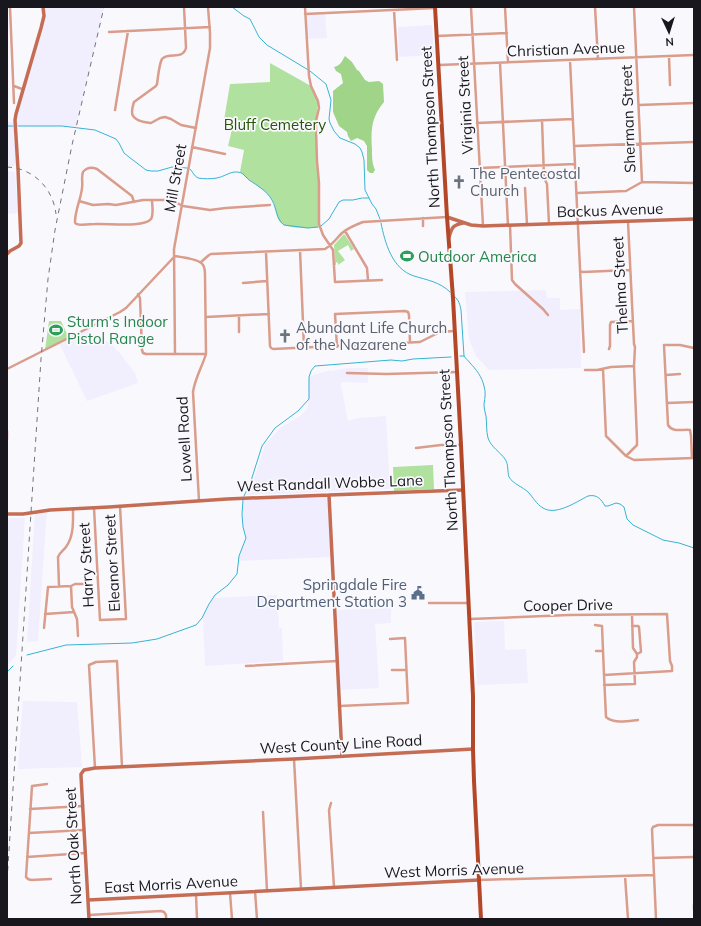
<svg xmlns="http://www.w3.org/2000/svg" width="701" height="926" viewBox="0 0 701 926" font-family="Mulish,sans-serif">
<rect width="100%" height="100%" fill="#f9f9fd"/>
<path fill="#f0edff" d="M432,25L434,55L399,57L398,27Z
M329,495L332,557L238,561L239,556L246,538V535L244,531L243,522L242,507L244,499Z"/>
<path fill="#f1eefe" d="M43,7H104L76,127L62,126H16L15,120L44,16Z
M325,13L327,38L307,39L305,14Z
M7,122H13L17,166H7Z
M7,171L15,172L18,213L7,214Z
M546,290L547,298H560V310L580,309L581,368L489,370L476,356L469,339L465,292Z
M88,328L97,346L110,340L116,350L118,351L135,373L138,383L87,401L59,343Z
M348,368H368V383L342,382L341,385L348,421L358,418L386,416L390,489L247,495L253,481L265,445L280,428L300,416L307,409L308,404V380L310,376L330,370L331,371Z
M47,510L38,641L27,642L35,512Z
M7,518H25L16,655L7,666Z
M277,595L279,628H282L283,661L205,666L203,616L213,598Z
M391,608V623L375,624L379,688L340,690L337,610Z
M504,621L505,650L526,649L528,683L477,685L474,622Z
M23,701L77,702L82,767L18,769Z"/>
<path fill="#b1e19e" d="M270,63L311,86L318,101L316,121L320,227C311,229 286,229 280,222C275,216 276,207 273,201C267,190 256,186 247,178C244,176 243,174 240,172L244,150L228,146L234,121L224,120L230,84L270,82Z
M344,234L345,235L354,249L351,251L348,245L338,251L345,260L338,265V263L336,262V265H335L334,245Z
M49,321H61L69,338L45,350Z
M433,465L434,489L394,491L393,467Z"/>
<path fill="#9fd489" d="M345,56L352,62L357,70L359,71L365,80L369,82L379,81L383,84L384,102C371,118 371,129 372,149C372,157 372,163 375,170L373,173H370L367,170V146L364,141L357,138L351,141L348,136L347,132L339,126L333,112V91L343,83L341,74L336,71L334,67C341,65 342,61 345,56Z"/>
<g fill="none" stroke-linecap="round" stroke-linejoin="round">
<path stroke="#36b4d3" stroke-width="1" d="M232,7L244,16L250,19L259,37L267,45L310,71L326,84L331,100L329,119L330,123L334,131L340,138L355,144L360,148L362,152L364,160L365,190L372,204L376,209L380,219
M7,126H13
M18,126H62L95,130L116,139L119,143L124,153L129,157L146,170L151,171H158L172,167L187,168
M190,169C193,172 194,176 198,178C204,179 211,179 217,178C223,177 228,173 234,172C237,172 241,172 243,174C245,176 247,178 249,180C258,186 267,191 272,200C277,209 276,219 284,225L308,228L318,227
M363,198H369
M381,223C385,243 392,269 414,276C427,280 440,282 450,292
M321,226L329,219L339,202L343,200H353L362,198
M454,296C459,300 460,305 461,310L464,356C466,359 468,360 470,363C476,369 482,377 484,386C486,392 485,398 484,404C484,408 485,412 486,416C487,424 486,430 488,438C491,447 500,452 505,459C509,465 507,471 509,477C513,484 523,487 528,492C533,497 536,504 543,508C556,516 576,502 588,496C597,494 601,499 605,506H608L616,503L620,504L624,507L627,519L633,525L663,540L679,543L694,548
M460,356H464
M244,496L250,484L262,446L275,428L298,411L309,399V377L311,371L315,366L391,360L402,361L413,359L451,357
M27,655L66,645L132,643L157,639L196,625L202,618L209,604L215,595L228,585L237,574L239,556L246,538L243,527L242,514L243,500
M7,672L13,666"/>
<path stroke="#da9c8b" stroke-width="2.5" d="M10,7L14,103
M184,7L186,48C182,61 169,51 162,59C159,64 158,78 157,84L156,86L134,102C133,105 132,109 132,112C132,121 145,122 151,123L160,118L165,117L171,119L181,125L196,128
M305,7L309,76L311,86L318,101L319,108L316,121V128L317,161L319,183V224L323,235L333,250L335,282L382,280
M471,7L483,226
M505,7L508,62
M595,7L598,59
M634,7L642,182
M394,10L397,60
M305,14L435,8
M109,32L210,27
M437,36L507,33
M669,56L670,85
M570,60L584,352
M500,63L508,226
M439,65L694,55
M14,86L22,89
M639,105L694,103
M115,110L128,31
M542,120L544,178L547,184L549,224
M477,123L573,119
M574,146L694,142
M192,147L225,154
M479,168L575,164
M525,188L527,225
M577,193L626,191L642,182L694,183
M79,201L93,205L108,204L116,205L143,200H168L175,202L183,206L210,210L226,208L270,205
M134,202L132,196L97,169C92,167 87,167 83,172C81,177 83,182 82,188C81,199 75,210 75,222C75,223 76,224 77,224C80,226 91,224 95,224C107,223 144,228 151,219C154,214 152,205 152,200
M423,218V226
M510,225L512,280L515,284L543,309L548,315
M345,231L367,268L368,280
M300,250L304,347
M266,252L270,346L271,348L273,349L420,342L440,332L454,331
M174,256C181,257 200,259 203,265C205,268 205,272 205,275L206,354C202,367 195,378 193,392L199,501
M201,262L209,255L211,254L325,249C332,245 336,239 342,233C348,228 355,225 363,222L447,217
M580,271L583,272L630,270
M243,283L267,281
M138,294L140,298L142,350L143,353L146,354H206
M239,316V332
M206,317L269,314
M337,347L335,314L405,311L408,312L409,315L410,343
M609,349L610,346V325L611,322L632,321
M175,354L174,249L210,48V33L208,7
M7,369L120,312L126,308L174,257
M603,369L606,436L626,456L634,460L694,458
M585,370H597L611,367L634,366
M347,373L386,374L457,372
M666,375L680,374
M667,403L694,402
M7,431V439
M416,448L441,445H461
M626,456L637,445V440L634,366L635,347L634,344L628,222
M692,458L691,436L690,430C682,429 673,433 668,425L664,345H680L694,348
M94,508L100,620L126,619L120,506
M59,586L58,557C60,552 63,551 66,547C74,536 73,522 73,509
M71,586L72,607L77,619L78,636
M429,603H468
M45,614L74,612
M470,619L569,615L667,614L670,661L672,666V671L604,675L602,626L595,625
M632,626H638L639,627L641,652L637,654
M44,628L48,587L71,586L75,584H86
M596,651H603
M246,666L337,661
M392,670H406
M604,675L606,717C614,724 628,721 638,720
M604,685L635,684L634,662L637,657V654L633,648L632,615
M339,706L408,703L405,638L390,639
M294,759L301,889
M95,768L89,665L96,662L117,661L122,767
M47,784L32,786L26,877L28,879L31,880L51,879
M331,803L329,810L334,887
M30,809L83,806
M263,812L267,891
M29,833L84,830
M27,857L85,853
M654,858L694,857
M625,876L628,919
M479,880L654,875
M255,891L257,919
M230,893L232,919
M196,895L197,919
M694,905V909
M89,915L161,911L164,912L166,915V919
M656,919L652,829L653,827L658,825H694"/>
<path stroke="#c56d54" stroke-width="3.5" d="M447,217L471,225L483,226L694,219
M449,237C452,227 453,225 463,223
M7,254L10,251L19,246L21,243L18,169L15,120L16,114L41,28L44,16L43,7
M329,495L342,756
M7,514H23L50,510L109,507L227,499L329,495L463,490
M88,900L479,880
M89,919L81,776V774L84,770L95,768L294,759L473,749"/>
<path stroke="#b44728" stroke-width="4" d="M435,7L447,217L453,298L461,445L473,696V749L474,781L481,919"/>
<path stroke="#747379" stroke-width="1" stroke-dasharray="5 5" stroke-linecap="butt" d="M7,167C33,168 53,188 56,214
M7,881L41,359L48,279L55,230L72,145L104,7"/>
</g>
<defs>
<g id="church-bare" transform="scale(1.08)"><path d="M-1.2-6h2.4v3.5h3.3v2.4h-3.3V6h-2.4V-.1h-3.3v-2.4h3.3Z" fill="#6b7280" stroke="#f9f9fd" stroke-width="2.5" paint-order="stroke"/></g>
<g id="stadium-bare" transform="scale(1.08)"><path d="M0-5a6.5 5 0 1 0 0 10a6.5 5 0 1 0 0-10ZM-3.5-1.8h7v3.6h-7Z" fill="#2e9e5b" stroke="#f9f9fd" stroke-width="2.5" paint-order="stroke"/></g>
<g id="civic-bare" transform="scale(1.08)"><path d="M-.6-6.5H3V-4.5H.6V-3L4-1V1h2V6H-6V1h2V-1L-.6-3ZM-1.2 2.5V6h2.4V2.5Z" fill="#5c6f8a" stroke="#f9f9fd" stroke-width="2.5" paint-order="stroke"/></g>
</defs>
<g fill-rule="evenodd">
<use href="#church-bare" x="459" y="182"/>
<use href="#stadium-bare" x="407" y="256"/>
<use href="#stadium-bare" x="56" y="330"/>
<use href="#church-bare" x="285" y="336"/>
<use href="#civic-bare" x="418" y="593"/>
</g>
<g text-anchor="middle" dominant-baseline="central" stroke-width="3.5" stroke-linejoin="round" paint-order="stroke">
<g font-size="15" fill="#18171e" stroke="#f9f9fd">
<text transform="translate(566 49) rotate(-2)">Christian Avenue</text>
<text transform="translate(465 105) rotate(-93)">Virginia Street</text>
<text transform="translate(628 119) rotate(-92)">Sherman Street</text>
<text transform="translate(430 127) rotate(-93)">North Thompson Street</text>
<text transform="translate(175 178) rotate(-80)">Mill Street</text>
<text transform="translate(610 210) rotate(-2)">Backus Avenue</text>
<text transform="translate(620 285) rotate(-93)">Thelma Street</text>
<text transform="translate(184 439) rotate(-93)">Lowell Road</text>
<text transform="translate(448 450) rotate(-93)">North Thompson Street</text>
<text transform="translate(330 483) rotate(-2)">West Randall Wobbe Lane</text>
<text transform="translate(112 563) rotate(-93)">Eleanor Street</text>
<text transform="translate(86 565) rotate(-93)">Harry Street</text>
<text transform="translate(568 605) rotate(-1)">Cooper Drive</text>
<text transform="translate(341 744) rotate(-3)">West County Line Road</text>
<text transform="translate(73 846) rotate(-93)">North Oak Street</text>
<text transform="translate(454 870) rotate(-2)">West Morris Avenue</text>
<text transform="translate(171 884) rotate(-3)">East Morris Avenue</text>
</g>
<g font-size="15" fill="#245405" stroke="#f9f9fd">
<text x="275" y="124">Bluff Cemetery</text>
</g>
<g font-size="15" fill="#5b616d" stroke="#f9f9fd" text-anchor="start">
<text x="470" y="173">The Pentecostal<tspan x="470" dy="17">Church</tspan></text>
<text x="296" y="327">Abundant Life Church<tspan x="296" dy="17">of the Nazarene</tspan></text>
</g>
<g font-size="15" fill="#27864d" stroke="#f9f9fd" text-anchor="start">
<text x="418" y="256">Outdoor America</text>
<text x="67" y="321">Sturm's Indoor<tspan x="67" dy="17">Pistol Range</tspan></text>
</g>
<g font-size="15" fill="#4e5e75" stroke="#f9f9fd" text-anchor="end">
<text x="407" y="584">Springdale Fire<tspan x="407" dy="17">Department Station 3</tspan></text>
</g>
</g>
<rect width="701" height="926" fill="none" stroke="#18171e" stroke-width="16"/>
<g transform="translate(669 32) rotate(176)" stroke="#f9f9fd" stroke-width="3" paint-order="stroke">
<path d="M0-3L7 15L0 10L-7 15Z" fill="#18171e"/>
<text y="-6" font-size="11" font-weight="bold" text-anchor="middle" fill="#18171e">N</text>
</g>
</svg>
